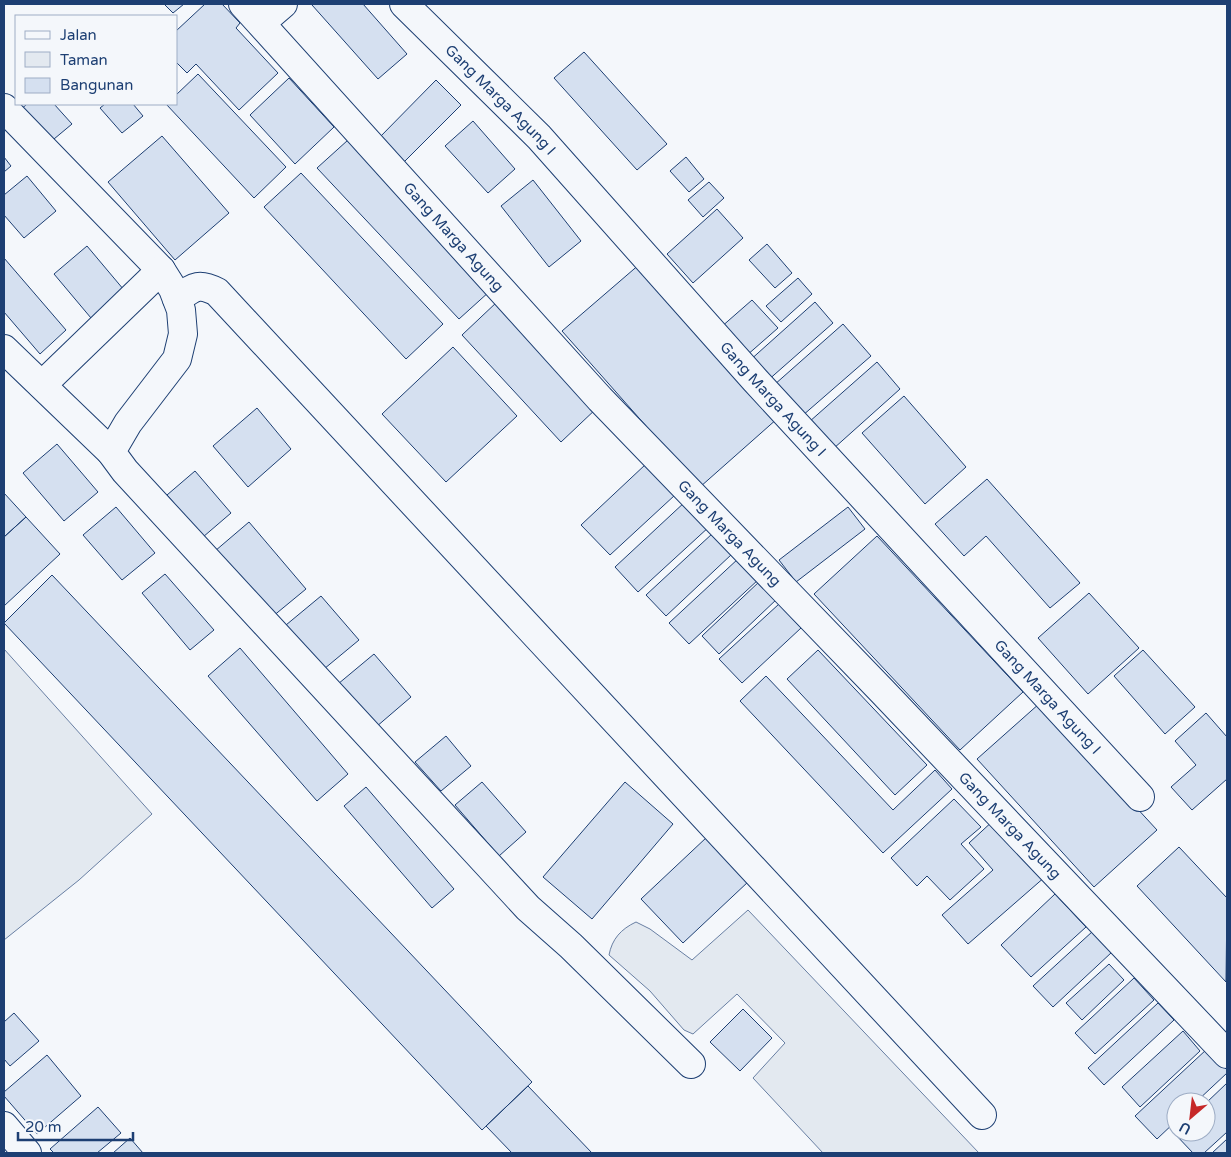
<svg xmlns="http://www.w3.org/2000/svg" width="1231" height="1157" viewBox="0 0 1231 1157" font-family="'Varela Round',sans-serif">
<rect width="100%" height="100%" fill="#f4f7fb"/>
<path fill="#e3e9f0" stroke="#687fa3" d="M4,649L152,814L79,880L4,940Z
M748,910L979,1153H823L753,1078L785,1043L737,994L693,1034L684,1030L650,991L609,955C612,939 621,929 636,922L650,929L692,960Z"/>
<path fill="#d5e0f0" stroke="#1d3f73" d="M164,4H184L173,13Z
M205,4H222L240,23L236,28L278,73L239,110L196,64L187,73L176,62V31Z
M313,4H363L407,54L378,79L312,5Z
M584,52L667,144L637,170L554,78Z
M198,74L286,167L254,198L166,104H176V95Z
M289,78L334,127L295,164L250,115Z
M436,80L461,105L403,163L378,139Z
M27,104H54L72,124L48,144L19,111Z
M105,104H133L143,116L122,133L100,108Z
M473,121L515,169L488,193L445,146Z
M162,136L229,213L175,260L108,182Z
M348,140L490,291L459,319L317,168Z
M4,157L11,166L4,172Z
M686,157L704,179L689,192L670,171Z
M301,173L443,324L406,359L264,207Z
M27,176L56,211L24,238L4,215V195Z
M533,180L581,241L549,267L501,206Z
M709,182L724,198L703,217L688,200Z
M717,209L743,238L693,283L667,254Z
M767,244L792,273L775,288L749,260Z
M87,246L124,290L91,318L54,274Z
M4,258L66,330L40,354L4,312Z
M641,263L778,418L700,487L562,331Z
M798,278L812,294L781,322L766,306Z
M752,300L778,328L746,356L720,328Z
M498,301L598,407L561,442L462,335Z
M815,302L833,323L766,382L748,362Z
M843,324L871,356L802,416L774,385Z
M453,347L517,416L446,482L382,414Z
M877,362L900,389L833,449L809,422Z
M904,396L966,467L925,504L862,433Z
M257,408L291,449L248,487L213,446Z
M57,444L98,492L64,521L23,473Z
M646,464L675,495L610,555L581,525Z
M195,471L231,513L203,537L167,495Z
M987,479L1080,583L1050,608L986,536L964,556L935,524Z
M4,493L26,517L4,537Z
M686,501L710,526L638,592L615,567Z
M116,507L155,553L122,580L83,535Z
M848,507L865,529L796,582L779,560Z
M26,517L60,554L4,606V537Z
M249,522L306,589L272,617L215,551Z
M713,533L732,554L666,616L646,595Z
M877,536L1023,692L960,750L814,594Z
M739,558L759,579L689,644L669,623Z
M165,574L214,630L190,650L142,593Z
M52,575L532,1082L482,1130L4,623Z
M761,580L778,598L719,654L702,636Z
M1089,593L1139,648L1088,694L1038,638Z
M321,596L359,640L324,669L286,625Z
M779,604L801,628L742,683L719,659Z
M240,648L348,774L317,801L208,676Z
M818,650L927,765L895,795L787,679Z
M1143,650L1195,707L1165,734L1114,676Z
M374,654L411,697L376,727L338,684Z
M766,676L893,810L935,770L952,789L883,853L740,701Z
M1040,703L1157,830L1094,887L977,759Z
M1206,713L1227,737V779L1192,810L1171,787L1196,765L1175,741Z
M446,736L471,766L441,791L415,762Z
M482,782L526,832L499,856L455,805Z
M625,782L673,824L592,919L543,877Z
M366,787L454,889L432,908L344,806Z
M954,799L981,827L961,844L984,869L950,900L927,876L917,886L891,858Z
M995,819L1046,876L968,944L942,915L993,870L969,843Z
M707,837L749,881L683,943L641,899Z
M1179,847L1227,898L1226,982L1137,886Z
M1055,894L1086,927L1031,977L1001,945Z
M1093,931L1112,952L1053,1007L1033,986Z
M1109,964L1124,980L1082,1020L1066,1003Z
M1134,978L1154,1000L1095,1054L1075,1033Z
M1158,1003L1174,1020L1104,1085L1088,1068Z
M743,1009L772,1038L740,1071L710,1042Z
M14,1013L39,1041L10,1066L4,1059V1022Z
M1183,1031L1200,1051L1140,1107L1122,1087Z
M1207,1049L1227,1070V1073L1196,1102H1176V1121L1157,1139L1135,1116Z
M47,1055L81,1096L37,1134L4,1096V1092Z
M1227,1083V1132L1204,1153H1193L1174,1133L1176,1132H1206V1103Z
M528,1086L592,1153H512L486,1126Z
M98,1107L121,1133L97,1153H54L50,1149Z
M130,1138L143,1153H113Z
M1227,1139V1153H1212Z"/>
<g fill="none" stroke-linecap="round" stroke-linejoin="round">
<g stroke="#1d3f73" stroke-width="30">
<g id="street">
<path id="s1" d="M243,4L600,399L882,691L1227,1054"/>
<path id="s2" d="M404,4L539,137L755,380L1140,797"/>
<path d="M261,23L283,4"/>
<path d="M4,108L161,270L173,289L181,310L183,334L177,359L128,423L111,452L125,471L528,908L571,946L691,1064"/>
<path d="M177,299C194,287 198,282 217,292L982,1115"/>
<path d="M4,349L111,452"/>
<path d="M42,385L161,270"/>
<path d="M4,1126L27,1153"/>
</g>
</g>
<use href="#street" stroke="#f4f7fb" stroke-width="28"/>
</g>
<g text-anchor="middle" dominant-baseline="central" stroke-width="4" stroke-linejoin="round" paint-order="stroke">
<g font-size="15" fill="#1d3f73" stroke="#f4f7fb">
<text stroke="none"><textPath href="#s2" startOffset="136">Gang Marga Agung I</textPath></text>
<text stroke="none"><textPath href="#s1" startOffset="314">Gang Marga Agung</textPath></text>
<text stroke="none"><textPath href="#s2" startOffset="541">Gang Marga Agung I</textPath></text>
<text stroke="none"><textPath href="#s1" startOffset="719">Gang Marga Agung</textPath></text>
<text stroke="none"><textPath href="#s2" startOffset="946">Gang Marga Agung I</textPath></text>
<text stroke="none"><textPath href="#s1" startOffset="1124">Gang Marga Agung</textPath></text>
</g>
</g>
<rect width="1231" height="1157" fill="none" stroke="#1d3f73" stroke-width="10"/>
<rect x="15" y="15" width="162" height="90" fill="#f4f7fb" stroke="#9eadc5"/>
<rect x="25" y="31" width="25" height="8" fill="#f4f7fb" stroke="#9eadc5"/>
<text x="60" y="40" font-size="15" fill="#1d3f73">Jalan</text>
<rect x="25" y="52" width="25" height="15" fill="#e3e9f0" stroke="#9eadc5"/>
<text x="60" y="65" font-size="15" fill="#1d3f73">Taman</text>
<rect x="25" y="78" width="25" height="15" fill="#d5e0f0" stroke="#9eadc5"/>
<text x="60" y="90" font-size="15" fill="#1d3f73">Bangunan</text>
<g transform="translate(1191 1117) rotate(208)"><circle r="24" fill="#f4f7fb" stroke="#9eadc5"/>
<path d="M0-4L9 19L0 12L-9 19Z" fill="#c62828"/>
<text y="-8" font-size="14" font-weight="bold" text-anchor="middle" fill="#1d3f73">U</text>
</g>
<path d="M18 1132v8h115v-8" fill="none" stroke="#1d3f73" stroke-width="2.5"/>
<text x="25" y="1132" font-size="15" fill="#1d3f73" stroke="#f4f7fb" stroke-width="4" paint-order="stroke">20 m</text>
</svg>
